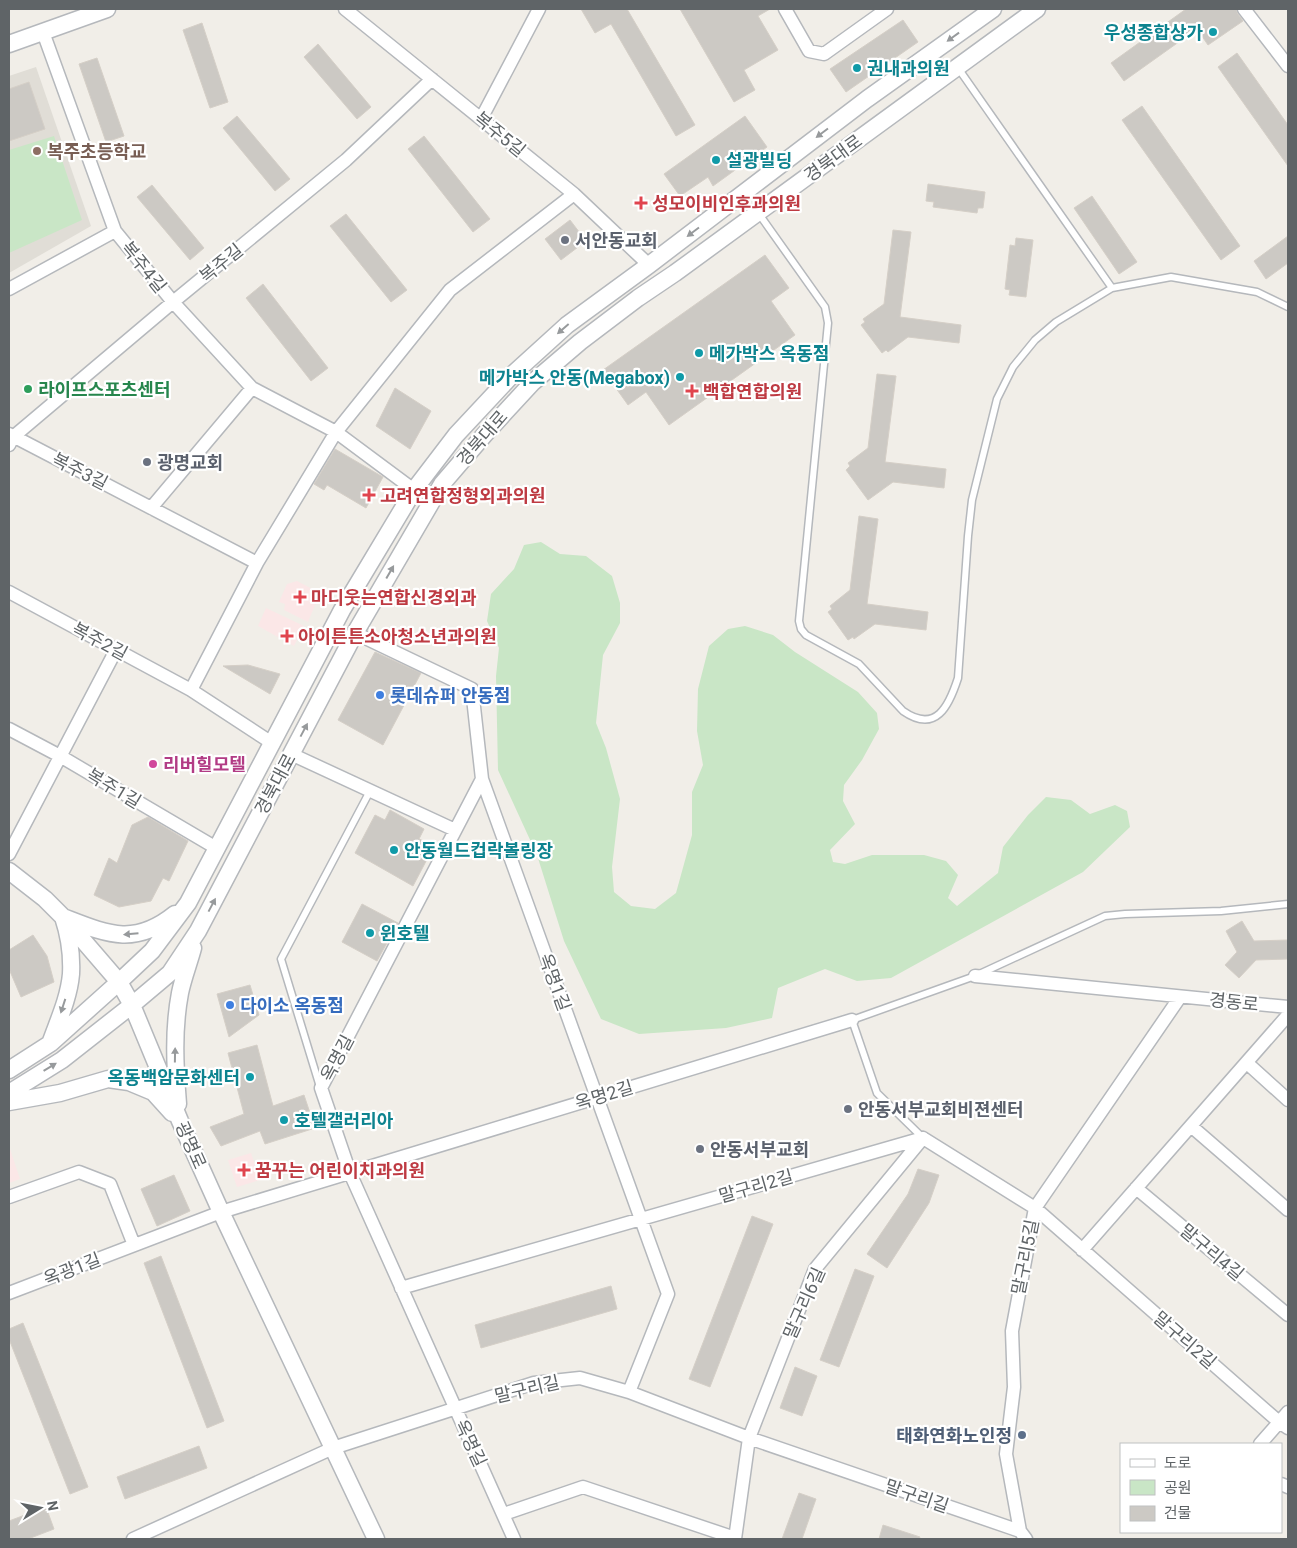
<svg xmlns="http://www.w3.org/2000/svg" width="1297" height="1548" viewBox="0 0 1297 1548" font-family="Roboto,'Noto Sans KR',sans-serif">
<rect width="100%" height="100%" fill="#f1eee8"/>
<path fill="#e0ddd6" d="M36,67L91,226L9,273V76Z"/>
<path fill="#fbe7e7" d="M297,581L320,593L308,622L284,610L285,604L279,602L287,584Z
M266,608L304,626L294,646L258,626Z
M9,1146L20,1179L9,1183Z
M251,1153L260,1180L237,1187L228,1160Z"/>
<path fill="#c9e6c6" d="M54,136L82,220L9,253V150Z
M541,542L560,554L586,556L612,576L620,603V623L603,655L596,723L606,748L620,799L612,867L614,892L631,906L655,909L676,893L692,835V792L703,765L697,731L698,689L709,646L728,629L745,626L773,635L795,652L858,692L877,713L879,729L862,760L844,785L843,801L855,824L830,850L833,862L845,864L872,855H924L946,861L958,875L948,898L957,906L998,873L1003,847L1028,815L1046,797L1071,800L1090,814L1115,805L1127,811L1130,827L1083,872L891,978L857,981L825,969L778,988L772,1018L726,1028L639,1034L601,1019L564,941L537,855L498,770L496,676L499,648L487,621L491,594L514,569L524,545Z"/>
<path fill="#ccc9c4" stroke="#d5cfc7" d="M581,9H627L695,125L676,136L611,24L595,33Z
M680,9H770L758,16L778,50L744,70L755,90L734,102Z
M1186,9H1236L1238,14L1243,21L1208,45L1197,29L1124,81L1111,63Z
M903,20L918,42L846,92L830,69Z
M202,23L228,102L210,108L183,30Z
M318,44L371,107L357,119L304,57Z
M1237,53L1288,125V166L1218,67Z
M97,58L124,136L106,142L79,64Z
M29,82L45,129L9,141V89Z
M1142,106L1240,246L1221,260L1122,120Z
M237,116L290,179L275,191L223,128Z
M745,116L767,147L713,186L708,177L680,196L664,174Z
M424,136L490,219L473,232L408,149Z
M928,184L985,192L983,208H978L977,213L933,207L934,202L926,201Z
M152,185L204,248L190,260L137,197Z
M1092,196L1137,262L1119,274L1074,208Z
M346,214L407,290L391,302L330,226Z
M570,220L586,241L561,260L545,239Z
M893,230L911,232L900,317L961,325L959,343L908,337L888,352L886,350L882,353L861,325L865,322L863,319L884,304Z
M1288,236V263L1266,279L1254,261Z
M1016,238L1033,240L1026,297L1009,295L1010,290L1005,289L1010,245L1015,246Z
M765,255L789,288L771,301L795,335L669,425L646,392L628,405L603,370Z
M263,284L328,368L311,381L246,298Z
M877,374L896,376L885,462L946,469L944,488L893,482L868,500L846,470L850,466L848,463L868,448Z
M395,388L431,411L410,449L376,426Z
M335,449L383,477L366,508L327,485L324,490L314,484Z
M859,516L878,519L867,604L928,612L926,630L875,624L854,639L853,637L848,640L828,612L832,609L830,606L850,590Z
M375,652L421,673L383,745L338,720Z
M248,665L280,674L270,694L223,666Z
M390,810L424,829L419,839L434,846L413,886L355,853L375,815L385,820Z
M148,817L188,841L169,881L163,878L151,901L119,907L94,895L109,858L117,863L132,825Z
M362,904L398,923L377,961L342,942Z
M1242,921L1254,941L1288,940V959L1256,960L1239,978L1225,965L1237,952L1226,931Z
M33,935L47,956L54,982L21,997L9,969V950Z
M250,985L259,1015L229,1037L217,994Z
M257,1045L273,1106L304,1095L315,1128L265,1144L260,1131L221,1146L210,1127L244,1114L228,1053Z
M918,1169L939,1175L929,1203L887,1268L867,1254L908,1194Z
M174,1175L190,1211L157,1226L141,1189Z
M752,1216L773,1224L710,1387L689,1379Z
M161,1256L224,1421L207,1428L144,1263Z
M855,1269L874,1276L839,1367L820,1360Z
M611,1286L617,1309L481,1348L475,1325Z
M23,1323L88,1487L70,1494L9,1339V1329Z
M795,1367L817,1376L802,1416L780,1408Z
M199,1446L207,1468L125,1499L117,1477Z
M799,1493L816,1499L802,1539H782Z
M46,1507L54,1529L28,1539H9V1521Z
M883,1525L920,1537L919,1539H879Z"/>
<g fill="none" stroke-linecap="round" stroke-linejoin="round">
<g stroke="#b5b8bc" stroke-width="9">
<path id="service" d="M759,214L825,307L828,323L799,621L801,629L806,635L859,664L903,711C936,734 949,706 958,678L968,536L972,500L997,399L1013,367L1035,340L1056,322L1112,288L958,68
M1112,288L1171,277L1257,292L1288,307
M320,1087L281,959L370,791
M923,1138L877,1093L852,1020L975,976L1105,916L1125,914L1221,911L1288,904"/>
</g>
<g stroke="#b5b8bc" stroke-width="15">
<path id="minor" d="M345,9L574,194L649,265
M785,9L809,51L824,54L887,9
M1244,9L1288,66
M43,32L115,231L173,302L252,388L336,432L414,490
M481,119L539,9
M9,289L115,231
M9,434L257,563
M9,445L13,437L173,302L346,160L432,79
M151,508L252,388
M9,592L191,690L272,743
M355,633L472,689L482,779L668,1294L629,1392
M191,690L257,563L336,432L450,290L574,194
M9,729L60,756L218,849
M291,754L455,830
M482,779L321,1088L350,1173L514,1539
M9,854L116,650
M975,976L1288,1007
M1247,1063L1288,1100
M1191,1126L1288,1210
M1136,1188L1288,1315
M9,1197L79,1172L110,1184L134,1245
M1082,1250L1288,1015
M401,1288L923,1138L1035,1208L1279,1422L1288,1428
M9,1293L221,1212L852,1020
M1260,1444L1288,1412
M1281,1484L1288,1487
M504,1514L583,1487L735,1538
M1020,1531L1006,1454L1014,1387L1012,1331L1035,1208L1180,997
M133,1539L333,1448L534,1383L580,1378L629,1392L749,1438L1020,1531L1026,1539
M735,1539L749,1438L815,1269L923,1138"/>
</g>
<g stroke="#b5b8bc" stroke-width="19">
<path id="tertiary" d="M9,44L107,9
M9,871L45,899L63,917L119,982L132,1005L180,1121L221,1212L376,1539
M51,1041C59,1019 69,997 71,974C72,954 69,935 63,917C107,934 134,947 175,914
M9,1070L51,1043L119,982L152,951L188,903L342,610L414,490L456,435L513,374L567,325L649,265L867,99L993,9
M9,1093L62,1060L132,1005L170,973L198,931L355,633L442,484L485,434L532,383L580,342L638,298L675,273L1037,9
M9,1102L60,1093L108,1079L129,1082L153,1092L172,1113
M178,1104C175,1066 173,1030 180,993C183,978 189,963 193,948"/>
</g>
<use href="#service" stroke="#fff" stroke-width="6"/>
<use href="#minor" stroke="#fff" stroke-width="12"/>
<use href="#tertiary" stroke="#fff" stroke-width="16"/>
</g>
<defs><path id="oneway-solid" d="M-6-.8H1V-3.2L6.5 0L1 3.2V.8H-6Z" transform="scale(1.25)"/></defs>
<g fill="#979a9c">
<use href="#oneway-solid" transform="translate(953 37) rotate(144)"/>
<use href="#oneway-solid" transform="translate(822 133) rotate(143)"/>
<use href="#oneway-solid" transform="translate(693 232) rotate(143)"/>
<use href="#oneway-solid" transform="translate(563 329) rotate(139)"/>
<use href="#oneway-solid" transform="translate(390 572) rotate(-60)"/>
<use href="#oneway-solid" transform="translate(304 730) rotate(-62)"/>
<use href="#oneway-solid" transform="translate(212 905) rotate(-62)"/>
<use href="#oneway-solid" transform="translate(131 934) rotate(175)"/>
<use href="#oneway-solid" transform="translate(63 1006) rotate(108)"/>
<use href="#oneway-solid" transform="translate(175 1055) rotate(-89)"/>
<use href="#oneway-solid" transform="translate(50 1067) rotate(-31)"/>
</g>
<g fill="#0f9aa8" stroke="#fff" stroke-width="2">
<circle cx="1213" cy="32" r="5"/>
<circle cx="857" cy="68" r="5"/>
<circle cx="716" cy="160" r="5"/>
<circle cx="699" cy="353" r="5"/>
<circle cx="680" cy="377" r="5"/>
<circle cx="394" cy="850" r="5"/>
<circle cx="370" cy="933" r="5"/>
<circle cx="250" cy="1077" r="5"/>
<circle cx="284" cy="1120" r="5"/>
</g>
<circle fill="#8d6e63" stroke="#fff" stroke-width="2" cx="37" cy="151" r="5"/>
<g fill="#e0444e" stroke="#fff" stroke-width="2">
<path d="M638.5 195.5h5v5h5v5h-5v5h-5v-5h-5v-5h5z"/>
<path d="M689.5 383.5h5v5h5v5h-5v5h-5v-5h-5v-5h5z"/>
<path d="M366.5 487.5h5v5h5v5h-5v5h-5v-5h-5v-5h5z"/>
<path d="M297.5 589.5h5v5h5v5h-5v5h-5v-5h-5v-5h5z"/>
<path d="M284.5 628.5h5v5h5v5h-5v5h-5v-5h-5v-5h5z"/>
<path d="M241.5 1162.5h5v5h5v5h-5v5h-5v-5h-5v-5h5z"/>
</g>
<g fill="#6b7280" stroke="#fff" stroke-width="2">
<circle cx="565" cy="240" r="5"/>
<circle cx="147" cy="462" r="5"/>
<circle cx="848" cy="1109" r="5"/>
<circle cx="700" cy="1149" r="5"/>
</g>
<circle fill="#2e9e5b" stroke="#fff" stroke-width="2" cx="28" cy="389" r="5"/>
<g fill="#3f7fe0" stroke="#fff" stroke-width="2">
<circle cx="380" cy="695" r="5"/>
<circle cx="230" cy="1005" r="5"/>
</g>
<circle fill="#d1479c" stroke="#fff" stroke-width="2" cx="153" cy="764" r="5"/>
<circle fill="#5c6f8a" stroke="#fff" stroke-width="2" cx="1022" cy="1435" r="5"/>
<g text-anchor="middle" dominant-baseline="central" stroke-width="4.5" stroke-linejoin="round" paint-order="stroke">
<g font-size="18" font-weight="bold" fill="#0d838f" stroke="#fff" text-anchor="start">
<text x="1203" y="32" text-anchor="end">우성종합상가</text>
<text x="867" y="68">권내과의원</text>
<text x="726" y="160">설광빌딩</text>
<text x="709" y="353">메가박스 옥동점</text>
<text x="670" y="377" text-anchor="end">메가박스 안동(Megabox)</text>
<text x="404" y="850">안동월드컵락볼링장</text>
<text x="380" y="933">윈호텔</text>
<text x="240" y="1077" text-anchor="end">옥동백암문화센터</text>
<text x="294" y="1120">호텔갤러리아</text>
</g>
<g font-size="18" fill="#5f6467" stroke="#fff">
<text transform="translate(500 134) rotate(39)">복주5길</text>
<text transform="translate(833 158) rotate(-36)">경북대로</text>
<text transform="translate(221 263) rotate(-39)">복주길</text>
<text transform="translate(144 267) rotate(51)">복주4길</text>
<text transform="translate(482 438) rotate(-49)">경북대로</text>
<text transform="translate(80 471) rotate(27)">복주3길</text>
<text transform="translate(100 641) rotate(28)">복주2길</text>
<text transform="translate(275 784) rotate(-62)">경북대로</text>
<text transform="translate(114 788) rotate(31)">복주1길</text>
<text transform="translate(555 982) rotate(70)">옥명1길</text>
<text transform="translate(1234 1002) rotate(6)">경동로</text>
<text transform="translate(337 1058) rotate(-62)">옥명길</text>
<text transform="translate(604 1095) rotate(-17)">옥명2길</text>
<text transform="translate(191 1145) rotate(66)">광명로</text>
<text transform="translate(756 1186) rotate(-16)">말구리2길</text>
<text transform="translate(1212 1252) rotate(40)">말구리4길</text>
<text transform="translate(1025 1257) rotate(-79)">말구리5길</text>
<text transform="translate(72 1269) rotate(-21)">옥광1길</text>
<text transform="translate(804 1303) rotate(-66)">말구리6길</text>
<text transform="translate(1185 1340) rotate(41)">말구리2길</text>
<text transform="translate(527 1389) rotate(-13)">말구리길</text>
<text transform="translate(471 1443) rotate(65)">옥명길</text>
<text transform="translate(917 1496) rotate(19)">말구리길</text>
</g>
<g font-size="18" font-weight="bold" fill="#785e54" stroke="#fff" text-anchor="start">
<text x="47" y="151">복주초등학교</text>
</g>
<g font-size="18" font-weight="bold" fill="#be3a42" stroke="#fff" text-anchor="start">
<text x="652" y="203">성모이비인후과의원</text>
<text x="703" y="391">백합연합의원</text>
<text x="380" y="495">고려연합정형외과의원</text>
<text x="311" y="597">마디웃는연합신경외과</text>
<text x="298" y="636">아이튼튼소아청소년과의원</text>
<text x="255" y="1170">꿈꾸는 어린이치과의원</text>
</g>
<g font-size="18" font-weight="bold" fill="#5b616d" stroke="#fff" text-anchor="start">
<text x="575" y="240">서안동교회</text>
<text x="157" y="462">광명교회</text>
<text x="858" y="1109">안동서부교회비젼센터</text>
<text x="710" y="1149">안동서부교회</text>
</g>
<g font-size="18" font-weight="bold" fill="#27864d" stroke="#fff" text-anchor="start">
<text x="38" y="389">라이프스포츠센터</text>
</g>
<g font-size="18" font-weight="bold" fill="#366cbe" stroke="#fff" text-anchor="start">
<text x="390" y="695">롯데슈퍼 안동점</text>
<text x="240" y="1005">다이소 옥동점</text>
</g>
<g font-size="18" font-weight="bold" fill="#b23c85" stroke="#fff" text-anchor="start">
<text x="163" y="764">리버힐모텔</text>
</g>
<g font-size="18" font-weight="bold" fill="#4e5e75" stroke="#fff" text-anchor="end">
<text x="1012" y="1435">태화연화노인정</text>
</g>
</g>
<rect width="1297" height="1548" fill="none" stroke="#5f6467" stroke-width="20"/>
<rect x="1120" y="1443" width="162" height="90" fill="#ffffff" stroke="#bfc1c2"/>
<rect x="1130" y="1459" width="25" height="8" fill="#ffffff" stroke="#bfc1c2"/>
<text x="1164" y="1468" font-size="15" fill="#5f6467">도로</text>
<rect x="1130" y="1480" width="25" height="15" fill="#c9e6c6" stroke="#bfc1c2"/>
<text x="1164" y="1493" font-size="15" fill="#5f6467">공원</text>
<rect x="1130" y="1506" width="25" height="15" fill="#ccc9c4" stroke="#bfc1c2"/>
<text x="1164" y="1518" font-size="15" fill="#5f6467">건물</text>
<g transform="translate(40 1508) rotate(80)" stroke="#ffffff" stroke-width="4" paint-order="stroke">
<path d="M0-4L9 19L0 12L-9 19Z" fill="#5f6467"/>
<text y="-8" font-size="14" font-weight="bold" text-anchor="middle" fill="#5f6467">N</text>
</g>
</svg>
